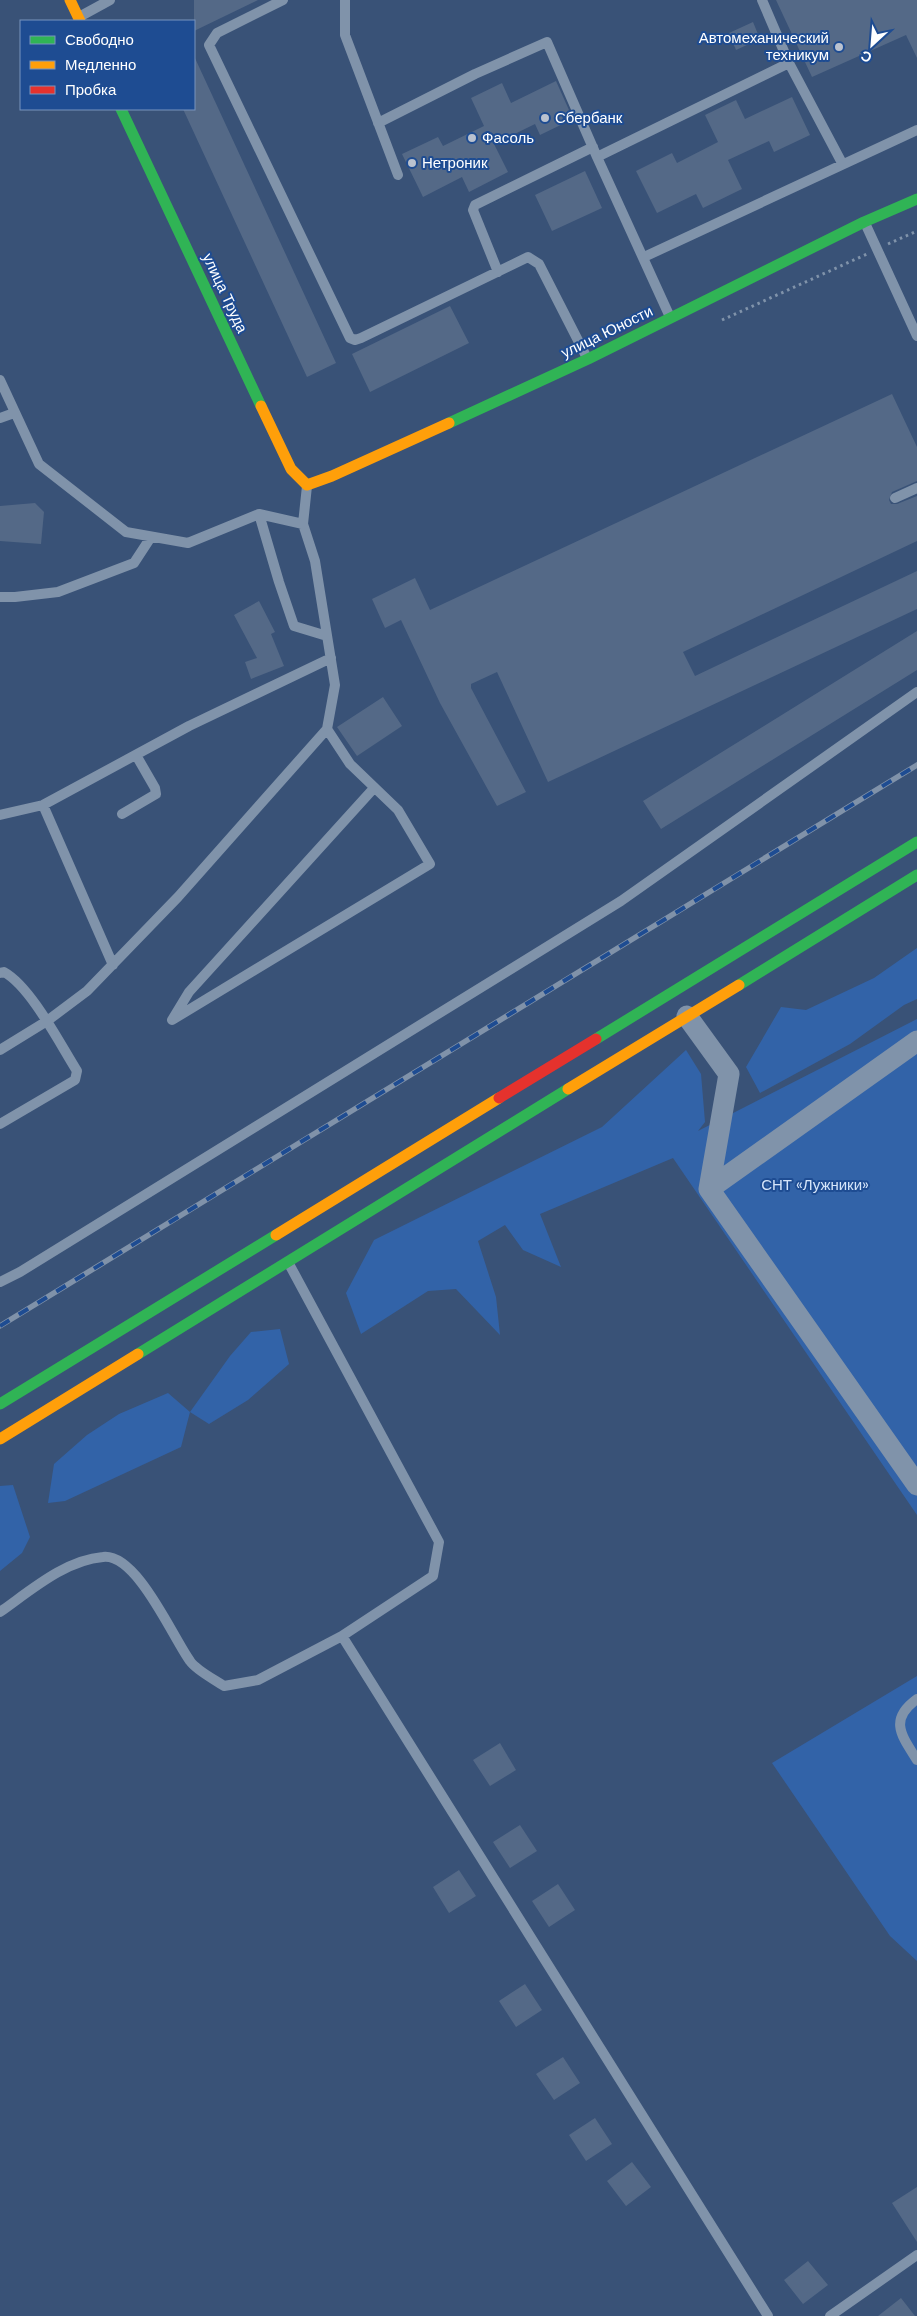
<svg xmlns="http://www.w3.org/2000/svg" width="917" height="2316" viewBox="0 0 917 2316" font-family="'DM Sans',sans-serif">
<rect width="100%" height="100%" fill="#395277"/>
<path fill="#3263a8" d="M917,948V999L904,1005L850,1044L760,1093L746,1067L781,1007L806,1010L874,978Z
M917,1019V1515L673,1158L540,1214L561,1267L523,1250L505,1225L478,1241L496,1297L500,1335L456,1289L428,1291L361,1334L346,1293L374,1240L602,1127L686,1050L701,1074L705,1122L698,1131Z
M280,1329L289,1364L248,1400L209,1424L190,1412L181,1447L65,1501L48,1503L54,1464L87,1435L119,1414L168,1393L190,1412L230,1356L251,1332Z
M13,1485L30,1537L22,1553L0,1571V1486Z
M917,1676V1961L890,1936L772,1763Z"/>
<path fill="#546987" d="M194,0H258L194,31Z
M776,0H917V58L906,35L812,77Z
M753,22L760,39L736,50L729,33Z
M194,56L336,363L307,377L183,109H194Z
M556,81L573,119L540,135L535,124L494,144L508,172L469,192L462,177L423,197L402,154L438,137L443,146L484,126L471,98L502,83L511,103Z
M792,97L810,135L774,152L769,141L728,160L742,189L703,208L696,194L657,213L636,171L672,153L677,163L718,142L705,115L736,100L745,119Z
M585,171L602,208L552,231L535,195Z
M450,306L469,343L370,392L352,354Z
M892,394L917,447V481L892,492L889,500L891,504H897L917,496V541L683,652L695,676L917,571V609L548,782L497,672L471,684V688L526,792L497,806L440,703L401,620L385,628L372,599L415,578L430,610Z
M35,503L44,512L41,544L0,541V506Z
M259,601L275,632L271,634L284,666L251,679L245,662L257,658L234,615Z
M917,631V670L661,829L643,801Z
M383,697L402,726L357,756L337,727Z
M500,1743L516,1770L490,1786L473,1760Z
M520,1825L537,1851L510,1868L493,1842Z
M459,1870L476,1896L449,1913L433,1887Z
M558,1884L575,1910L549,1927L532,1901Z
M525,1984L542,2010L516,2027L499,2001Z
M563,2057L580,2083L554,2100L536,2074Z
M595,2118L612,2144L586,2161L569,2135Z
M632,2162L651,2187L626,2206L607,2181Z
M917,2187V2242L892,2203Z
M808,2261L828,2285L803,2304L784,2280Z
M901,2298L915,2316H878Z"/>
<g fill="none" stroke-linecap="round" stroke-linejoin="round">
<path stroke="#8093aa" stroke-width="3" stroke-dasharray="2.5 4" stroke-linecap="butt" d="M888,244L917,231
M722,320L867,254"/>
<path stroke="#8093aa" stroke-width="10" d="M283,0L217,33L209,45L350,338L355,340L361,338L528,257L539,264L587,358
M345,0V35L398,175
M762,0L789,63L842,163
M79,17L110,0
M378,123L475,74L547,42L597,157
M865,223L917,336
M644,257L917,130
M498,272L473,210L475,205L593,147
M670,317L597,157L789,63
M0,380L39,464L126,532L188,543L259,514L303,524L307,486
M0,418L14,413
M895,498L917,488
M259,514L279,582L294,626L327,636
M0,597H15L58,592L134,563L151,537
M327,729L350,764L398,810L430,864L172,1020L189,992L374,788
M43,805L113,965
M122,814L156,794L155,788L136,755
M0,815L43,805L189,726L331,658
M0,973L4,972C31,987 60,1044 77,1071L75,1080L0,1124
M0,1050L47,1021L87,991L178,897L327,729L335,685L315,561L303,524
M288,1262L439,1542L433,1576L342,1636L768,2316
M0,1282L20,1272L621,901L917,692
M0,1612C30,1591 65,1560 103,1557C137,1553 173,1638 190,1661C197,1671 214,1679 224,1686L258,1680L342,1636
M917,1699C888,1720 902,1736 917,1760
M830,2316L917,2255"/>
<path stroke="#8093aa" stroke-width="21" d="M687,1016L729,1074L709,1189L917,1485
M709,1189L917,1041"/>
<path stroke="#30b455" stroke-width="11" d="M121,109L261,406
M449,423L588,359L864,222L917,199
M739,985L917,875
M596,1039L917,842
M138,1354L568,1089
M0,1404L276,1235"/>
<path stroke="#ff9f0a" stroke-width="11" d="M70,0L80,21
M261,406L291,469L307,485L332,476L449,423
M568,1089L739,985
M276,1235L499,1098
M0,1439L138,1354"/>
<path stroke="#e5322d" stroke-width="11" d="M499,1098L596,1039"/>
<g stroke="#8092a9" stroke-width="5.5">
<path id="rail" d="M0,1326L917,765"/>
</g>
<use href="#rail" stroke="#1e4c92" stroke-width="4" stroke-dasharray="11" stroke-linecap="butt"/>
</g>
<g fill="#bac2cf" stroke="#1e4c92" stroke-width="2">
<circle cx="839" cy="47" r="5"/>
<circle cx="545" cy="118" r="5"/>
<circle cx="472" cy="138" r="5"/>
<circle cx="412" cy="163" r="5"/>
</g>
<g text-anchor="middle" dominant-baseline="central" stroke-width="4" stroke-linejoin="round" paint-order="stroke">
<g font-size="15" fill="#fff" stroke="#1e4c92" text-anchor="start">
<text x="829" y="38" text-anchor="end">Автомеханический<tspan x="829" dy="17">техникум</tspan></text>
<text x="555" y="118">Сбербанк</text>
<text x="482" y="138">Фасоль</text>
<text x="422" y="163">Нетроник</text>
</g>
<g font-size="15" fill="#fff" stroke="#1e4c92">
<text transform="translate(225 293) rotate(65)">улица Труда</text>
<text transform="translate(607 332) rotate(-26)">улица Юности</text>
</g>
<g font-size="15" fill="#d5e5fa" stroke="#1e4c92">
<text x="815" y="1185">СНТ «Лужники»</text>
</g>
</g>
<rect x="20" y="20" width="175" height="90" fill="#1e4c92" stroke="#7894be"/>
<rect x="30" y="36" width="25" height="8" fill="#30b455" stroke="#7894be"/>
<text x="65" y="45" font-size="15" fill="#ffffff">Свободно</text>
<rect x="30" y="61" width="25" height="8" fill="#ff9f0a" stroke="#7894be"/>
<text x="65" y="70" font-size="15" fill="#ffffff">Медленно</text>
<rect x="30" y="86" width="25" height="8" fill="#e5322d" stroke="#7894be"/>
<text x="65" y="95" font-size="15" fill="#ffffff">Пробка</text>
<g transform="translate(872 45) rotate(206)" stroke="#1e4c92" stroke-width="4" paint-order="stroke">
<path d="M0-4L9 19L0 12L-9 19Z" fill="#ffffff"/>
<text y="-8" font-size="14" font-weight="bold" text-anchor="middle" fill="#ffffff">С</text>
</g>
</svg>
